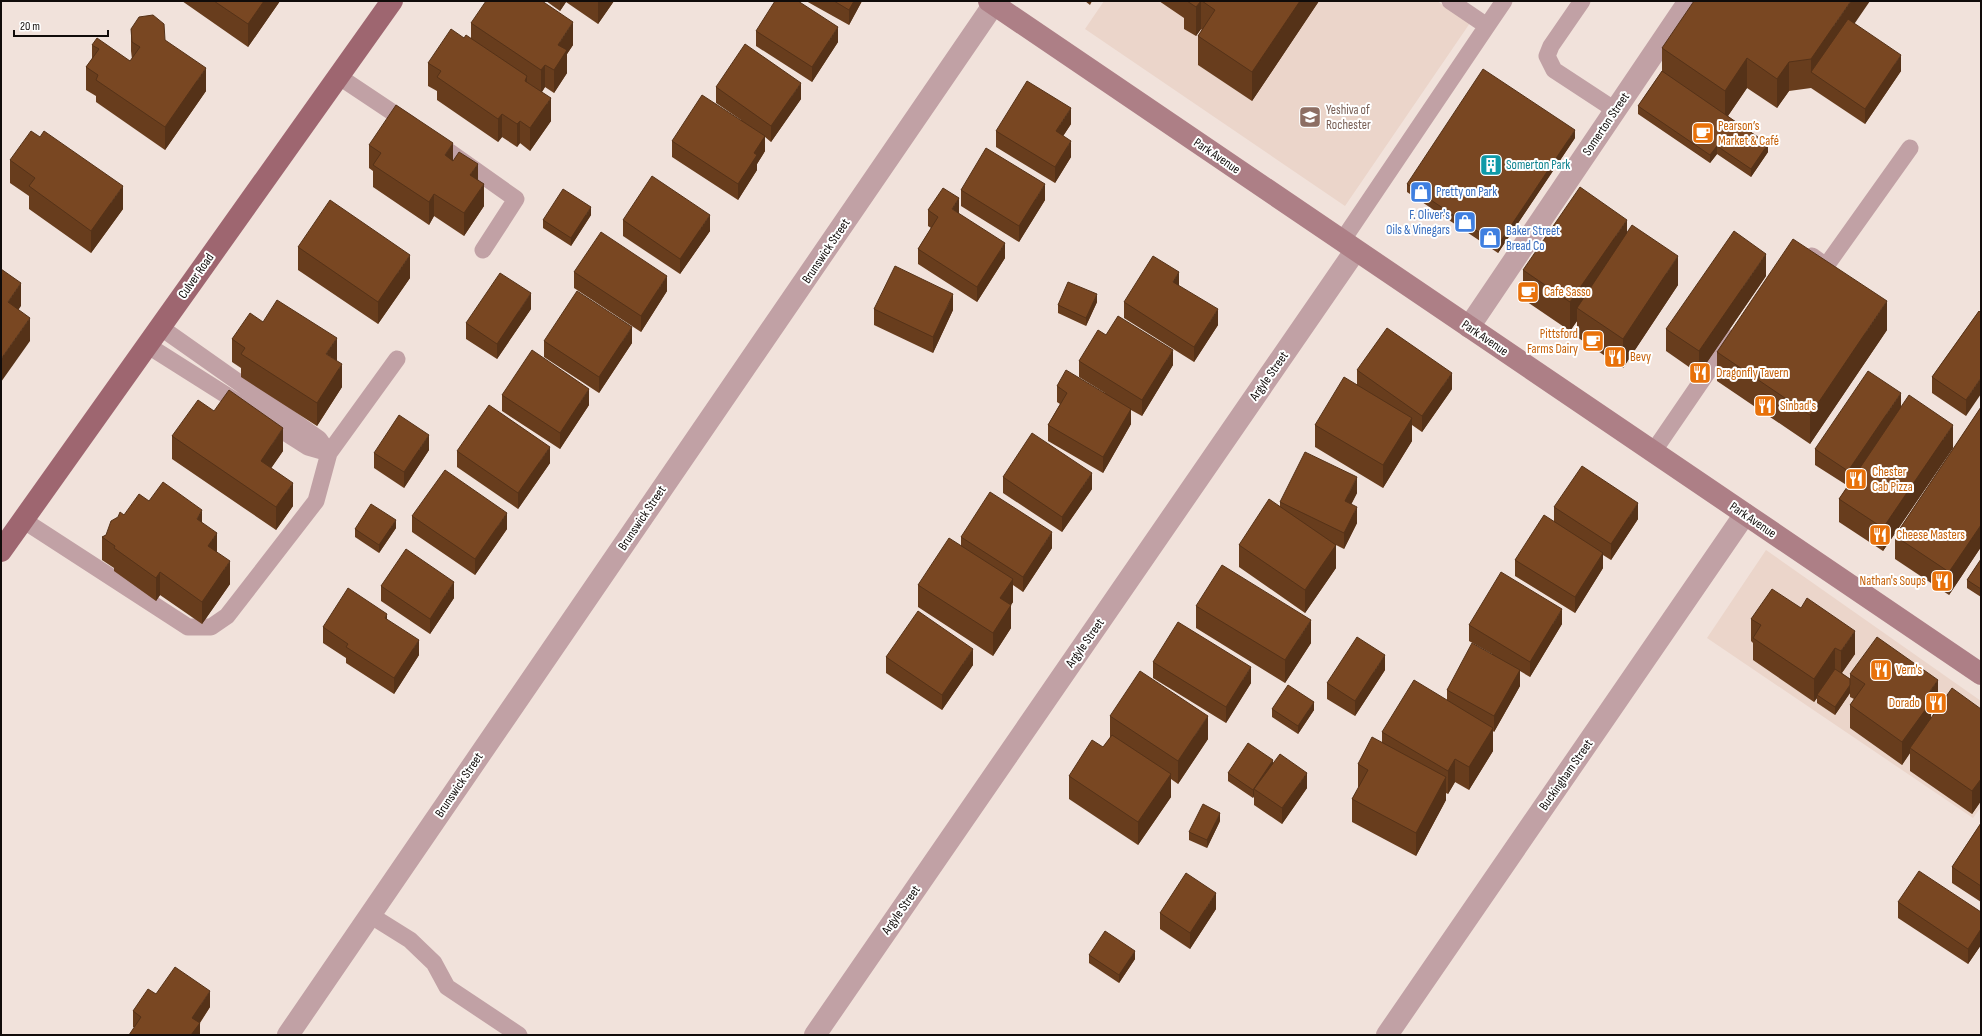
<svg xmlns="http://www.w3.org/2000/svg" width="1982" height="1036" viewBox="0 0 1982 1036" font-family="'Sofia Sans Condensed',sans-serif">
<rect width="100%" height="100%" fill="#f1e2db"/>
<path fill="#ebd5ca" d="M1104,1H1437L1470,23L1345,206L1085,29Z
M1766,550L1981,701V807L1973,818L1707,638Z"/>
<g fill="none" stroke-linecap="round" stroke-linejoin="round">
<path stroke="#c1a1a5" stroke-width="17" d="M1582,1L1551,46L1547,56L1554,70L1615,110
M1487,26L1504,1
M338,76L410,124
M434,141L516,199L483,250
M1342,241L1487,26L1450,1
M1812,256L1826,266L1910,148
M160,327L319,439L329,453L397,359
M1653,452L1731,338
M23,520L188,627H211L227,616L316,501L329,453L308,447L147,345
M370,915L410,940L434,963L447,987L519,1035"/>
<path stroke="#c1a1a5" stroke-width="22" d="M1469,327L1689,1
M288,1035L996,1
M815,1035L1355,251
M1387,1035L1745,514"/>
<path stroke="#ad7f86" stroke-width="22" d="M989,1L1981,674"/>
<path stroke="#9e6670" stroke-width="22" d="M1,551L392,1"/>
</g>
<path fill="#683d1d" d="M182,1H280L248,47Z
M546,1H614L598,24L566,2L560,11Z
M806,1H862L849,25Z
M1085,1H1092L1090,5Z
M1159,1H1319L1252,101L1198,65V36L1202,30L1201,29L1196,36L1184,29V18Z
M471,23L573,45L567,54V73L554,93L545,87L542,92L551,121L530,151L520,143L517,147L502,137L498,142L437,100V91L428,86V63L464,38H471Z
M1855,24L1901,71L1865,124L1811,88L1789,91L1777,108L1747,88L1728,116L1768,152L1751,177L1717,154L1710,163L1638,114V106L1662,71V48Z
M131,29L165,40L206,91L165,150L96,102V96L86,90V67L92,59V45L130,61L132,59L131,51Z
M756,31L838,42L812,82L756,46Z
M716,87L801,99L771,142L765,137V151L757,164V170L738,200L672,157V141L741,120L716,103Z
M1071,124L1063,136L1071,157L1055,183L996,147V131Z
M1575,138L1498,253L1407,192V184Z
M369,145L453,160L478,179L484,206L464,236L434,216L429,225L373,187V171L369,168Z
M10,160L123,209L91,253L29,209V196L10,183Z
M961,190L1045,200L1019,242L961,206Z
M928,210L959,214L1005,258L977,302L918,264V249L931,228L928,226Z
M591,215L571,246L543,228V220Z
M623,220L710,231L680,274L623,236Z
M1627,233L1678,285L1623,368L1577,337V321L1570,331L1523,299V270Z
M298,247L410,278L378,324L298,270Z
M574,272L667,291L641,332L574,288Z
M1766,276L1699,374L1666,351V329Z
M1097,302L1086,326L1058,313V305Z
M1124,302L1218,325L1194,362L1124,318Z
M531,309L497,359L466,339V323Z
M874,309L953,310L933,353L874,325Z
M1979,311L1966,416L1932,393V377Z
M263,322L337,361L342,387L317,426L241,377V368L232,362V339Z
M1887,330L1810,444L1717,381V352Z
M1106,335L1173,365L1142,416L1131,410V424L1103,473L1048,441V425L1060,404L1057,402V386L1105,393L1079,377V361Z
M544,341L632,343L599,393L544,357Z
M1357,370L1452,389L1422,432L1412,425V441L1383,488L1315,447V425L1357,385Z
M502,395L589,405L560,449L502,411Z
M1901,407L1953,448L1883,551L1839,522V499L1848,486L1815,465V449Z
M1981,407V547L1949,595L1895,559V536Z
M214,411L283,451L271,468L293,506L276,530L172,459V436Z
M429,450L404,488L374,468V453Z
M457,451L550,463L518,509L457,467Z
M1003,477L1092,489L1062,532L1003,493Z
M1357,493L1351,504L1357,523L1344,549L1336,545V568L1305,613L1239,567V545L1280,506V502Z
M149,501L202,523L217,552L230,584L202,624L160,595L156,601L114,571V568L102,560V537L106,535L124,515Z
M1554,507L1638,519L1611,560L1603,555V568L1575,613L1515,576V560L1554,522Z
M412,516L507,529L475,575L412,532Z
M396,528L379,553L355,537V529Z
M961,537L1052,548L1023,592L1013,585V602L1011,605V628L993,656L918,607V585L961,546Z
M1981,559V597L1967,588V580Z
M381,586L454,598L430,634L381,601Z
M1196,606L1311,643L1285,683L1196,628Z
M1751,619L1855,654L1842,673L1850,679V674L1938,703L1931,713V719L1981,709V801L1972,814L1910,771V753L1902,765L1850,728V705L1854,699L1850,697V693L1835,715L1817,703V698L1814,702L1753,660V643L1751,641Z
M387,620L419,655L394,694L346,663V658L323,643V627Z
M1562,624L1530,677L1520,671V686L1494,732L1493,731V751L1469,790L1455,782L1448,794L1446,793V800L1416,856L1352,822V799L1359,787H1358V764L1382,742V732L1447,700V690L1492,654L1469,641V625Z
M886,657L973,665L942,710L886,673Z
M1153,662L1251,683L1226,723L1153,678Z
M1385,670L1355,716L1327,699V683Z
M1272,709L1314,710L1298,734L1272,717Z
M1110,716L1208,739L1178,784L1171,779V797L1138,845L1069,799V776L1103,747L1110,738Z
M1273,763L1307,788L1282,824L1254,805V796L1253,798L1228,781V773Z
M1220,821L1207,848L1189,840V832Z
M1981,823V902L1952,883V867Z
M1898,902L1981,912V945L1968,964L1898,918Z
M1216,909L1190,949L1160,929V913Z
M1089,955L1135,959L1119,983L1089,963Z
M156,994L210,1007L200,1023V1035L133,1027V1011Z"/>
<path fill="#553218" d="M264,1H280L248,47V24Z
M560,1H566V2L560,11Z
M598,1H614L598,24Z
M854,1H862L849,25V10Z
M1201,1V29L1196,36V7Z
M1300,1H1319L1252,101V72Z
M1851,1H1870L1818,77L1811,72V88V59Z
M573,22V45L567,54V73L554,93V70L558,45Z
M838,27V42L812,82V67Z
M1901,55V71L1865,124V109Z
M1747,58V88L1725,120V91Z
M1789,62V91L1777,108V79Z
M545,65V87L541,93V70Z
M206,68V91L165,150V127Z
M527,76V99L525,81Z
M801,83V99L771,142V126Z
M551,98V121L530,151V128Z
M1071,108V124L1056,147V131Z
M502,114V137L498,142V119Z
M520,121V143L517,147V124Z
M1575,130V138L1498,253V245Z
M765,136V151L757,164V170L738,200V184L754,153Z
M1071,141V157L1055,183V167Z
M453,143V166L445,155Z
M1768,144V152L1751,177V169Z
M1717,146V154L1710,163V155Z
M478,164V187L470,175Z
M484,184V206L464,236V213Z
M1045,184V200L1019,242V226Z
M123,186V209L91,253V231Z
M434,194V216L429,225V202Z
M959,198V214L952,209Z
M591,207V215L571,246V238Z
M710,215V231L680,274V259Z
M1627,220V249L1577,308V321L1570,331V302Z
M1005,243V258L977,302V287Z
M1766,254V276L1699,374V351Z
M410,255V278L378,324V302Z
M1678,256V285L1623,368V339Z
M1179,272V288L1173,282Z
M667,276V291L641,332V316Z
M21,283V306L8,325V302Z
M531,293V309L497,359V344Z
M953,294V310L933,353V337Z
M1097,294V302L1086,326V318Z
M1887,301V330L1810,444V415Z
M1218,309V325L1194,362V347Z
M30,318V341L1,382V359Z
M632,327V343L599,393V377Z
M337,338V361L326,354Z
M1173,350V365L1142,416V400Z
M342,364V387L317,426V403Z
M1452,373V389L1422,432V416Z
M1981,378V394L1966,416V400Z
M589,389V405L560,449V433Z
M1901,393V408L1848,487V471Z
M1131,409V424L1103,473V457Z
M1412,418V441L1383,488V465Z
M1953,425V448L1883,551V528Z
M283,428V451L261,483V461Z
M429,435V450L404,488V472Z
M550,447V463L518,509V493Z
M1092,473V489L1062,532V517Z
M1357,477V493L1345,517V501Z
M293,483V506L276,530V507Z
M1638,503V519L1611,560V544Z
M1357,507V523L1344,549V533Z
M202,510V533L197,519Z
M507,513V529L475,575V559Z
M396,520V528L379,553V545Z
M1981,525V547L1949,595V572Z
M1052,532V548L1023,592V577Z
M217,533V556L208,546Z
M1336,545V568L1305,613V590Z
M1603,553V568L1575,613V597Z
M230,561V584L202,624V602Z
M160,572V595L156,601V578Z
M1013,579V602L1000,621V598Z
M454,582V598L430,634V619Z
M1011,605V628L993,656V633Z
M1562,609V624L1530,677V662Z
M387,614V629L385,618Z
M1311,620V643L1285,683V660Z
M1855,631V654L1841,674V651Z
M419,640V655L394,694V678Z
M1835,648V670L1817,695V698L1814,702V679Z
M973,649V665L942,710V695Z
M1385,655V670L1355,716V701Z
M1251,667V683L1226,723V707Z
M1520,670V686L1494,732V716Z
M1938,680V703L1931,713V724L1910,748V753L1902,765V742L1925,698Z
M1850,685V693L1835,715V707Z
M1314,702V710L1298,734V726Z
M1208,716V739L1178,784V761Z
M1493,728V751L1469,790V767Z
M1455,759V782L1448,794V771Z
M1273,760V768L1254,789V796L1253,798V790Z
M1307,773V788L1282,824V808Z
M1171,774V797L1138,845V822Z
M1446,777V800L1416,856V833Z
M1981,779V801L1972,814V791Z
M1220,813V821L1207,848V840Z
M1216,893V909L1190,949V933Z
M1981,929V945L1968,964V949Z
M1135,951V959L1119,983V975Z
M210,991V1007L192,1034V1018Z
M200,1023V1035H191Z"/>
<path fill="#794722" stroke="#553218" d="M214,1H264L248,24Z
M486,1H542L573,22L558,45L567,50L554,70L545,65L541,70L471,23Z
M775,1H798L838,27L812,67L756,31Z
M834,1H854L849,10Z
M1187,1H1201L1196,7Z
M1202,1H1300L1252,72L1198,36L1215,10Z
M1694,1H1851L1811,59L1789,62L1777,79L1747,58L1725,91L1662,48Z
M153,15L164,24L165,40L206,68L165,127L96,80L98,75L86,67L99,49L92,45L97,38L130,61L140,47L132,42L131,29L139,17Z
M1848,19L1901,55L1865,109L1811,72Z
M451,29L464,38L466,35L527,76L525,81L551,98L530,128L520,121L517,124L502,114L498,119L437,77L441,71L428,63Z
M745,44L801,83L771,126L716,87Z
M1483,69L1575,130L1498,245L1407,184Z
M1662,71L1768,144L1751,169L1717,146L1710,155L1638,106Z
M1027,81L1071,108L1056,131L1071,141L1055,167L996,131Z
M702,95L765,136L754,153L757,155L738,184L672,141Z
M396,105L453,143L445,155L453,161L459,152L478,164L470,175L484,184L464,213L434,194L429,202L373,165L381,153L369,145Z
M31,131L40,137L44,131L123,186L91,231L29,186L35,178L10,160Z
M986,148L1045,184L1019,226L961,190Z
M652,176L710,215L680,259L623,220Z
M1580,187L1627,220L1570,302L1523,270Z
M943,188L959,198L952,209L1005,243L977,287L918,249L938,217L928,210Z
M563,189L591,207L571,238L543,220Z
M330,200L410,255L378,302L298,247Z
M1632,225L1678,256L1623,339L1577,308Z
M1734,231L1766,254L1699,351L1666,329Z
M601,232L667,276L641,316L574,272Z
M1793,239L1887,301L1810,415L1717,352Z
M1153,256L1179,272L1173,282L1218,309L1194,347L1124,302Z
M895,266L953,294L933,337L874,309Z
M1,269L21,283L8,302L30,318L1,359Z
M500,273L531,293L497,344L466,323Z
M1068,282L1097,294L1086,318L1058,305Z
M577,291L632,327L599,377L544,341Z
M277,300L337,338L326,354L342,364L317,403L241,354L245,348L232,339L250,313L263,322Z
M1979,311L1981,313V378L1966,400L1932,377Z
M1118,316L1173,350L1142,400L1079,361L1098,330L1106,335Z
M1387,328L1452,373L1422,416L1357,370Z
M532,350L589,389L560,433L502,395Z
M1066,370L1131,409L1103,457L1048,425L1067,393L1057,386Z
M1868,371L1901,393L1848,471L1815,449Z
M1344,377L1412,418L1383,465L1315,425Z
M229,390L283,428L261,461L293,483L276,507L172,436L198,400L214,411Z
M1909,395L1953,425L1883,528L1839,499Z
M489,405L550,447L518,493L457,451Z
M1981,407V525L1949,572L1895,536Z
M399,415L429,435L404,472L374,453Z
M1032,433L1092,473L1062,517L1003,477Z
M1305,452L1357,477L1345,501L1357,507L1344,533L1280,502Z
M1582,466L1638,503L1611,544L1554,507Z
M445,470L507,513L475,559L412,516Z
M163,482L202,510L197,519L217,533L208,546L230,561L202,602L160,572L156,578L114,548L115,546L102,537L106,535L111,521L118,517L120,512L124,515L139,494L149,501Z
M990,492L1052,532L1023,577L961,537Z
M1269,499L1336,545L1305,590L1239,545Z
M371,504L396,520L379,545L355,529Z
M1544,515L1603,553L1575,597L1515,560Z
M949,538L1013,579L1000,598L1011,605L993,633L918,585Z
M406,549L454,582L430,619L381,586Z
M1981,559V589L1967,580Z
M1222,565L1311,620L1285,660L1196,606Z
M1501,572L1562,609L1530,662L1469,625Z
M348,588L387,614L385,618L419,640L394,678L346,647L348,644L323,627Z
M1772,589L1801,608L1807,598L1855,631L1841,651L1835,648L1814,679L1753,638L1761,625L1751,619Z
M918,611L973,649L942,695L886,657Z
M1178,622L1251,667L1226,707L1153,662Z
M1357,637L1385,655L1355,701L1327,683Z
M1877,637L1938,680L1925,698L1931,702L1902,742L1850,705L1865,684L1850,674Z
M1472,643L1520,670L1494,716L1447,690Z
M1835,669L1850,679V685L1835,707L1817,695Z
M1140,671L1208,716L1178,761L1110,716Z
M1414,680L1493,728L1469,767L1455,759L1448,771L1382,732Z
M1288,685L1314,702L1298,726L1272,709Z
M1952,688L1981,709V779L1972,791L1910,748Z
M1112,735L1171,774L1138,822L1069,776L1092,740L1103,747Z
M1372,737L1446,777L1416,833L1352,799L1368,770L1358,764Z
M1248,743L1273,760L1253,790L1228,773Z
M1280,754L1307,773L1282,808L1254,789Z
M1203,804L1220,813L1207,840L1189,832Z
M1981,823V886L1952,867Z
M1919,871L1981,912V929L1968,949L1898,902Z
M1186,873L1216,893L1190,933L1160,913Z
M1105,931L1135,951L1119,975L1089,955Z
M175,967L210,991L192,1018L200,1023L191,1035H129L141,1017L133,1011L148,989L156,994Z"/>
<defs>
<g id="school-square" transform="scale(1.15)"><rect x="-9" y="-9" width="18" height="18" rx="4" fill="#8d6e63" stroke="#fff"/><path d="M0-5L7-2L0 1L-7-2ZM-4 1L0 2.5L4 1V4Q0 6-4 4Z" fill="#fff"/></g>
<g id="cafe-square" transform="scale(1.15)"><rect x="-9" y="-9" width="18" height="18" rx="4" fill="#e8710a" stroke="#fff"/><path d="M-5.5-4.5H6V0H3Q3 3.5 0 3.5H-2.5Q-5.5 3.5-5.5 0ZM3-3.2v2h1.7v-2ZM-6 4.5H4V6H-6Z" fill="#fff"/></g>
<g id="building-square" transform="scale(1.15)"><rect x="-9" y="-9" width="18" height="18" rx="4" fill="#0f9aa8" stroke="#fff"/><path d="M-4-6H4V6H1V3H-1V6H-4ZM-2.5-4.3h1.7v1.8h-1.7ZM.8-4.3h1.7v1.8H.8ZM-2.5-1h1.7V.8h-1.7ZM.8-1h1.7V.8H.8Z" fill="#fff"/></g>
<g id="shop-square" transform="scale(1.15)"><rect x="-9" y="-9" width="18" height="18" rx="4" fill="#3f7fe0" stroke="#fff"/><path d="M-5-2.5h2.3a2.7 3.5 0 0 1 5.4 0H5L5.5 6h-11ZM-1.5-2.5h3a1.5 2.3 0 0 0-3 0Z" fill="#fff"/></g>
<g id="restaurant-square" transform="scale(1.15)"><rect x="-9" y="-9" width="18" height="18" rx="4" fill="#e8710a" stroke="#fff"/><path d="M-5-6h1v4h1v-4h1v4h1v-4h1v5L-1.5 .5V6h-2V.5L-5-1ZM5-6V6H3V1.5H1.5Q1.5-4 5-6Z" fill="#fff"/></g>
</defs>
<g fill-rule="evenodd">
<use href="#school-square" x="1310" y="117"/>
<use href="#cafe-square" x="1703" y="133"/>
<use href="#building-square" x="1491" y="165"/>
<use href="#shop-square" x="1421" y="192"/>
<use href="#shop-square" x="1465" y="222"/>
<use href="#shop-square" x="1490" y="238"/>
<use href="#cafe-square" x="1528" y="292"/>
<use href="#cafe-square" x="1593" y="341"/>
<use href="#restaurant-square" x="1615" y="357"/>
<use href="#restaurant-square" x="1700" y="373"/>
<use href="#restaurant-square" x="1765" y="406"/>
<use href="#restaurant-square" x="1856" y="479"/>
<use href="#restaurant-square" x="1880" y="535"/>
<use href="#restaurant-square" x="1942" y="581"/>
<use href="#restaurant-square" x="1881" y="670"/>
<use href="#restaurant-square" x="1936" y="703"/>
</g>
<g text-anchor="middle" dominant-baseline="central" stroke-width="4" stroke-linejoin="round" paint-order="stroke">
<g font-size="13" fill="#785e54" stroke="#fff" text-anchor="start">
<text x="1326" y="110">Yeshiva of<tspan x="1326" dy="15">Rochester</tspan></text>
</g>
<g font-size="13" fill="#110c0a" stroke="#fff">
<text transform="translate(1606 124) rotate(-56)">Somerton Street</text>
<text transform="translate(1217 156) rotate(34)">Park Avenue</text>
<text transform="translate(826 251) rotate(-56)">Brunswick Street</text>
<text transform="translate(196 276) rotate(-55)">Culver Road</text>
<text transform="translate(1485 338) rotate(34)">Park Avenue</text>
<text transform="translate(1269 376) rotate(-55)">Argyle Street</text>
<text transform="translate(642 518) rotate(-56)">Brunswick Street</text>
<text transform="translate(1753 520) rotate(34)">Park Avenue</text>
<text transform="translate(1085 643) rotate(-55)">Argyle Street</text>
<text transform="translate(1566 775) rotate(-55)">Buckingham Street</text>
<text transform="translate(459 785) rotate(-56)">Brunswick Street</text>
<text transform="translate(901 910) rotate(-55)">Argyle Street</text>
</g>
<g font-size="13" fill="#c56008" stroke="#fff" text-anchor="start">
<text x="1718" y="126">Pearson’s<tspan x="1718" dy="15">Market &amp; Café</tspan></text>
<text x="1544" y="292">Cafe Sasso</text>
<text x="1578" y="334" text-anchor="end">Pittsford<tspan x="1578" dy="15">Farms Dairy</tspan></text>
<text x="1630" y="357">Bevy</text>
<text x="1716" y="373">Dragonfly Tavern</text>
<text x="1780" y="406">Sinbad's</text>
<text x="1872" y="472">Chester<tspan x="1872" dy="15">Cab Pizza</tspan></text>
<text x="1896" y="535">Cheese Masters</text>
<text x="1926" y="581" text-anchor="end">Nathan's Soups</text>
<text x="1896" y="670">Vern's</text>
<text x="1920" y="703" text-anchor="end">Dorado</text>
</g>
<g font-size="13" fill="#0d838f" stroke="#fff" text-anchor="start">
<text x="1506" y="165">Somerton Park</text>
</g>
<g font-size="13" fill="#366cbe" stroke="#fff" text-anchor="start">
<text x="1436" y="192">Pretty on Park</text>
<text x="1450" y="215" text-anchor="end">F. Oliver's<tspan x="1450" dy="15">Oils &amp; Vinegars</tspan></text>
<text x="1506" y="231">Baker Street<tspan x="1506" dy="15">Bread Co</tspan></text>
</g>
</g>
<rect width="1982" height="1036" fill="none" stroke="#110c0a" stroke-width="4"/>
<path d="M14 30v6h94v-6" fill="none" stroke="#110c0a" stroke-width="2"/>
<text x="20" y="30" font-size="12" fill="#110c0a" stroke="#ffffff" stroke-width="3" paint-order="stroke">20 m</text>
</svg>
